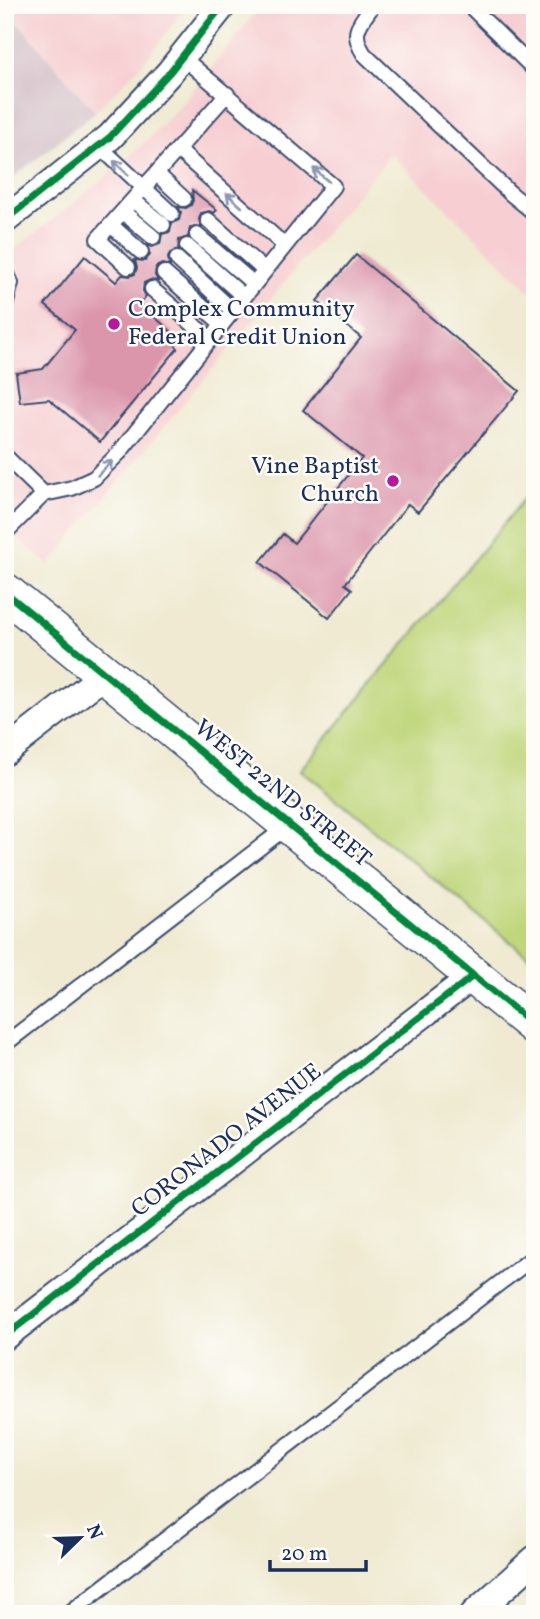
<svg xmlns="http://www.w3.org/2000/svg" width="540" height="1619" viewBox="0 0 540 1619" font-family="Vollkorn,serif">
<rect width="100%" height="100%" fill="#fdfcf7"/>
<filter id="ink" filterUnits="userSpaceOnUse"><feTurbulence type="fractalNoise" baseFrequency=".0143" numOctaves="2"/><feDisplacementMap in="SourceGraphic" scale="14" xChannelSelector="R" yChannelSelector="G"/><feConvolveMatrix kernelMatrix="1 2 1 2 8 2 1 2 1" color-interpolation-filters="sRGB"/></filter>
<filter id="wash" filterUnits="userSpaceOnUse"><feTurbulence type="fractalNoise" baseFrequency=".00686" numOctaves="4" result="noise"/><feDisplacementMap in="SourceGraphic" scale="28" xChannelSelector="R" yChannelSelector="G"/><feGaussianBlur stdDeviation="1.57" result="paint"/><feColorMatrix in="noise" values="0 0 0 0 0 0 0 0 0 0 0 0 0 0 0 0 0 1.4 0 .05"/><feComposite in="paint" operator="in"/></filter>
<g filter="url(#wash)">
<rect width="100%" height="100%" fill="#efead1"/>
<path fill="#f7cfd2" d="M5,5H187L148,58L95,112Z
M262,5H535V296L391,154L49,565L5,528V257L100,182L138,149L180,106Z"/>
<path fill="#d2bdc6" d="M5,7L95,112L5,184Z"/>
<path fill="#bfd67a" stroke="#6d826c" stroke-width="2" d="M535,486V962L300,770Z"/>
<g id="blocks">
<path fill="#dc96ac" d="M192,190L217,210L214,213L209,211L201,213L199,219L201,227L194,226L190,228L188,237L179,240L178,250L170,253L168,258L170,266L162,264L156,267L155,275L158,281L150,280L144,283L143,291L146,296L140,304L173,333L168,339L178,348L100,442L49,399L20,402L16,373L43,369L75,330L45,305L85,256L116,282L122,275L130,276L135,274L137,268L135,260L145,261L150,255L147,245L152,247L160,244L162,234L170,232L172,223L179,220L181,212L178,207L186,208L191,205L193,200Z
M356,255L519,391L418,512L408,504L345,584L352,589L329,618L260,562L283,534L294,543L362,458L303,410L361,338L317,301Z"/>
</g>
</g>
<g filter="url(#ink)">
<use href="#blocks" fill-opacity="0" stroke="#3b4b6f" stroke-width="2"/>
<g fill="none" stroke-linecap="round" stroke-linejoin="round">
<g stroke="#3b4b6f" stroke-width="18">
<path id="lane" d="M373,5C359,25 350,32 364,54L510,193L532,211L535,208
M469,5L535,70
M99,146L172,214
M178,150L285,246
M157,174L184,199
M133,200L163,225
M123,212L153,237
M208,220L265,271
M111,225L141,252
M197,235L254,284
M187,246L244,297
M177,259L232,310
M128,267L98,239L227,94
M5,270L11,283L5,306
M164,273L222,324
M152,289L210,339
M5,456L44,494L5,533
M44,494L72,488L94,478L119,453L333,186L182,57
M5,1044L289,825
M68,1614L535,1256"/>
</g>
<g stroke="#3b4b6f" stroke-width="30">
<path id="street" d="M5,220L110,137L169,73L223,5
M5,752L105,674
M5,1336L473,976
M474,1614L535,1559"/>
</g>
<g stroke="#3b4b6f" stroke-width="40">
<path id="secondary" d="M5,592L535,1026"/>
</g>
<use href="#lane" stroke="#fff" stroke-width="14"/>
<use href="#street" stroke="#fff" stroke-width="26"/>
<use href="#secondary" stroke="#fff" stroke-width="37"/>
<g stroke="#fdfcf7" stroke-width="11">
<path id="cycleway" d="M5,220L110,137L169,73L223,5
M5,592L535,1026
M5,1336L473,976"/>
</g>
<use href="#cycleway" stroke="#00873e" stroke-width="7"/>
</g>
<defs><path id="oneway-shaft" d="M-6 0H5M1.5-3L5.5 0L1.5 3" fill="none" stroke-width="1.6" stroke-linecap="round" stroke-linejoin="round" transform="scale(1.75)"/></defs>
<g stroke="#8d97ae">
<use href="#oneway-shaft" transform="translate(121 168) rotate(-136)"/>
<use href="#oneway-shaft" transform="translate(321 175) rotate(-139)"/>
<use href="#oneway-shaft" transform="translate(234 200) rotate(-138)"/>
<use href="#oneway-shaft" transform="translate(105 468) rotate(-46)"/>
</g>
</g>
<g fill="#b5179e" stroke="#fdfcf7" stroke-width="2.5">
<circle cx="114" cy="324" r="7"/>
<circle cx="393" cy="481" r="7"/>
</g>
<g text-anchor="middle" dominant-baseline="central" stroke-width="5" stroke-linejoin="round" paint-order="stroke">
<g font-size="24" fill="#1b2f5e" stroke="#fdfcf7" text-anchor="start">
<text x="128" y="310">Complex Community<tspan x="128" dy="28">Federal Credit Union</tspan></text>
<text x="379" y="467" text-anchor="end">Vine Baptist<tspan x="379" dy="28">Church</tspan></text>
</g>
<g font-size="24" fill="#1b2f5e" stroke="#fdfcf7">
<text transform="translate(282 794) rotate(39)">WEST 22ND STREET</text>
<text transform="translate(227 1141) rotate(-38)">CORONADO AVENUE</text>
</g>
</g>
<rect width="540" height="1619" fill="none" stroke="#fdfcf7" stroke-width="28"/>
<g transform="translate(80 1538) rotate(67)" stroke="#fdfcf7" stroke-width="5" paint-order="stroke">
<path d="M0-5L12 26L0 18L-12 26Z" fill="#1b2f5e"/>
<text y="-10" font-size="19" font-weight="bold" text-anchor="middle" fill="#1b2f5e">N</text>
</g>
<path d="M270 1560v10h96v-10" fill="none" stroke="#1b2f5e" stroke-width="3.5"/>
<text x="281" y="1560" font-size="21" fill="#1b2f5e" stroke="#fdfcf7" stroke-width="5" paint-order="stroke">20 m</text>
</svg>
